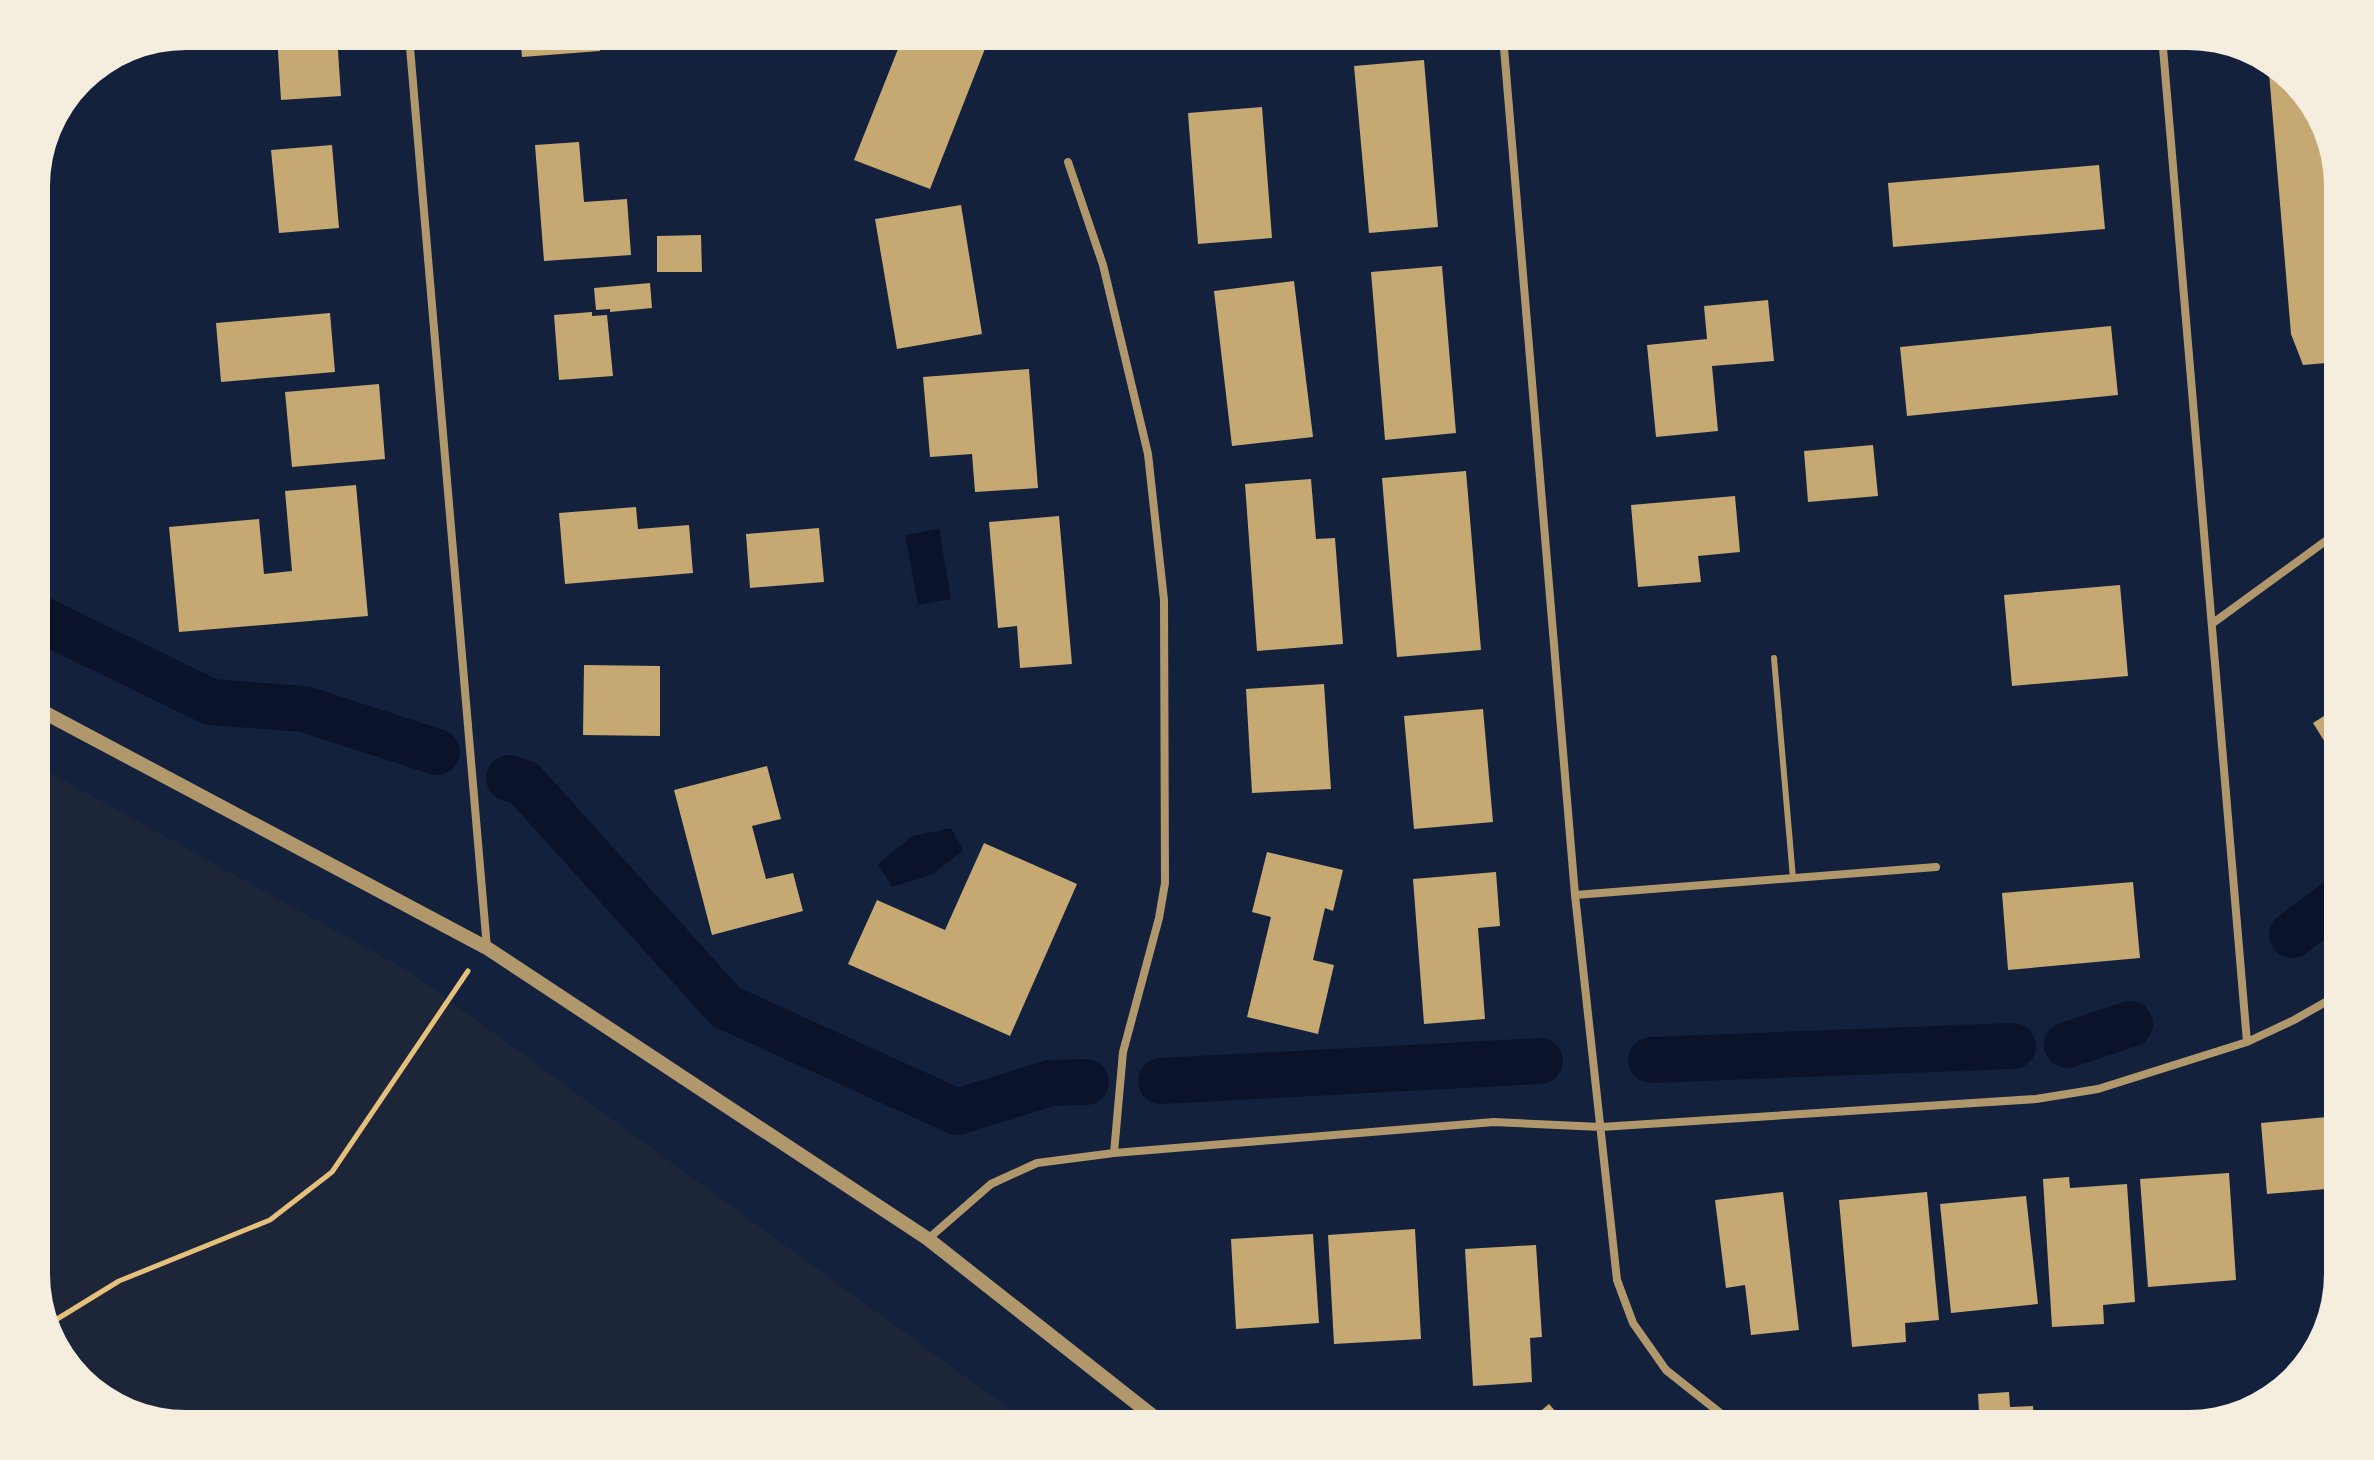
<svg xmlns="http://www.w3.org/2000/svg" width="2374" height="1460" viewBox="0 0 2374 1460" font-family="Roboto,sans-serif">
<rect width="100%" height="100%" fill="#14213d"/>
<path fill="#1d2539" d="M36,765L410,972L1030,1424H186L111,1404L56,1349L36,1283Z"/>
<path fill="#0b132b" d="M939,529L951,599L918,605L905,535Z
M951,828L963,850L933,874L892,887L878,864L912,836Z"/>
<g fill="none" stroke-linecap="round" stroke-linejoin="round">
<path stroke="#0b132b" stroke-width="46" d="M36,617L211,702L304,709L437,752
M509,778L524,783L726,1007L957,1112L1050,1083L1086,1082
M2292,935L2338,900
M2067,1045L2130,1024
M1651,1060L2013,1046
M1161,1081L1540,1061"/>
</g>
<path fill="#c6a872" d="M277,36H337L341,96L281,100Z
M520,36H599L600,51L522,57Z
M917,36H990L930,189L854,160L902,39L914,44Z
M1424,60L1438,227L1369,233L1354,66Z
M2268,61L2318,111L2338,177V362L2303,365L2291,334Z
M1262,107L1272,238L1198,244L1188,113Z
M579,142L584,202L627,199L631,255L544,261L535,145Z
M332,145L339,228L279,233L271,150Z
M2099,165L2105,229L1893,247L1888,183Z
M961,205L982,334L897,349L875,219Z
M701,235L702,272H657V236Z
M1442,266L1456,433L1385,440L1371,272Z
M1294,281L1313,437L1232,446L1214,291Z
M650,283L652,308L610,312V309L596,310L594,288Z
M1768,300L1774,361L1712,366L1718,431L1656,437L1647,345L1707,339L1704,306Z
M592,312V316L607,315L613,376L559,380L554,315Z
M330,313L335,372L221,382L216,323Z
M2111,326L2118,395L1907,416L1900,347Z
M1029,369L1038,488L975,492L972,454L930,457L923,377Z
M379,384L385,459L292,467L285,392Z
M1873,445L1878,496L1808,502L1804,451Z
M36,463H38L43,511L36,512Z
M1466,471L1481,650L1397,657L1382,478Z
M1311,479L1316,539L1335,538L1343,644L1257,651L1245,484Z
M356,485L368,616L179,632L169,527L259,519L264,574L292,571L285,491Z
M1735,496L1740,552L1698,556L1701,582L1638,587L1631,505Z
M636,507L638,529L689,525L693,573L565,584L559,513Z
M1059,516L1072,664L1020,668L1017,626L998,628L989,522Z
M819,528L824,582L750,588L746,534Z
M2120,585L2128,676L2012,686L2004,595Z
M584,665L660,666V736L583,735Z
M1324,684L1331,789L1252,793L1246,689Z
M2338,707V763L2313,723Z
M1483,709L1493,822L1414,829L1404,716Z
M767,766L781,819L752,826L766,879L793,873L803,911L712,935L674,790Z
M984,843L1077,884L1010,1036L848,964L877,900L945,930Z
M1267,852L1343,870L1333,911L1325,908L1313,960L1334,965L1318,1034L1247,1017L1271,917L1252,912Z
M1496,872L1500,926L1478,928L1485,1019L1424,1024L1413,879Z
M2133,882L2140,958L2008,970L2002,893Z
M2338,1116V1188L2267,1194L2261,1123Z
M2229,1173L2236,1280L2148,1287L2140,1179Z
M2069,1177L2070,1188L2127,1184L2135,1302L2103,1305L2104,1324L2052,1327L2043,1179Z
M1783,1192L1799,1330L1751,1335L1745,1285L1726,1288L1715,1200Z
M1927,1192L1939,1320L1905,1323L1906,1342L1852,1347L1839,1200Z
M2026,1196L2038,1304L1951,1313L1940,1204Z
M1415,1229L1421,1339L1334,1344L1328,1235Z
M1313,1234L1319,1323L1236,1329L1231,1239Z
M1536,1245L1542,1337L1530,1338L1532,1382L1473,1386L1465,1249Z
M2009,1392L2010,1407L2033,1406L2034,1424H1950L1949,1413L1979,1411L1978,1394Z
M1549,1404L1567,1424H1525Z"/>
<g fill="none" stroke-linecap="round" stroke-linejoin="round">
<path stroke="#e5c07b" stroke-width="5" d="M49,1324L119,1281L270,1220L332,1172L468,971"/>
<path stroke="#b1986c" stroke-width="6" d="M1774,658L1793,878"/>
<path stroke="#b1986c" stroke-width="8" d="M409,36L487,948
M1503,36L1575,895L1617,1280L1633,1323L1666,1370L1734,1424
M2162,36L2247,1042
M1068,162L1103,265L1148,454L1164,600L1165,883L1159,918L1123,1052L1114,1153
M2213,623L2338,532
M1575,895L1936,867
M928,1239L991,1184L1037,1163L1114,1153L1494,1122L1601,1127L2036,1099L2098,1089L2247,1042L2294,1020L2338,995"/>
<path stroke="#b1986c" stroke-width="14" d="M36,708L487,948L928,1239L1163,1424"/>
</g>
<path d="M0 0H2374V1460H0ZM186 50H2188A136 136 0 0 1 2324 186V1274A136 136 0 0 1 2188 1410H186A136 136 0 0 1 50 1274V186A136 136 0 0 1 186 50Z" fill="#f5edde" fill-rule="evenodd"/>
</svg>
